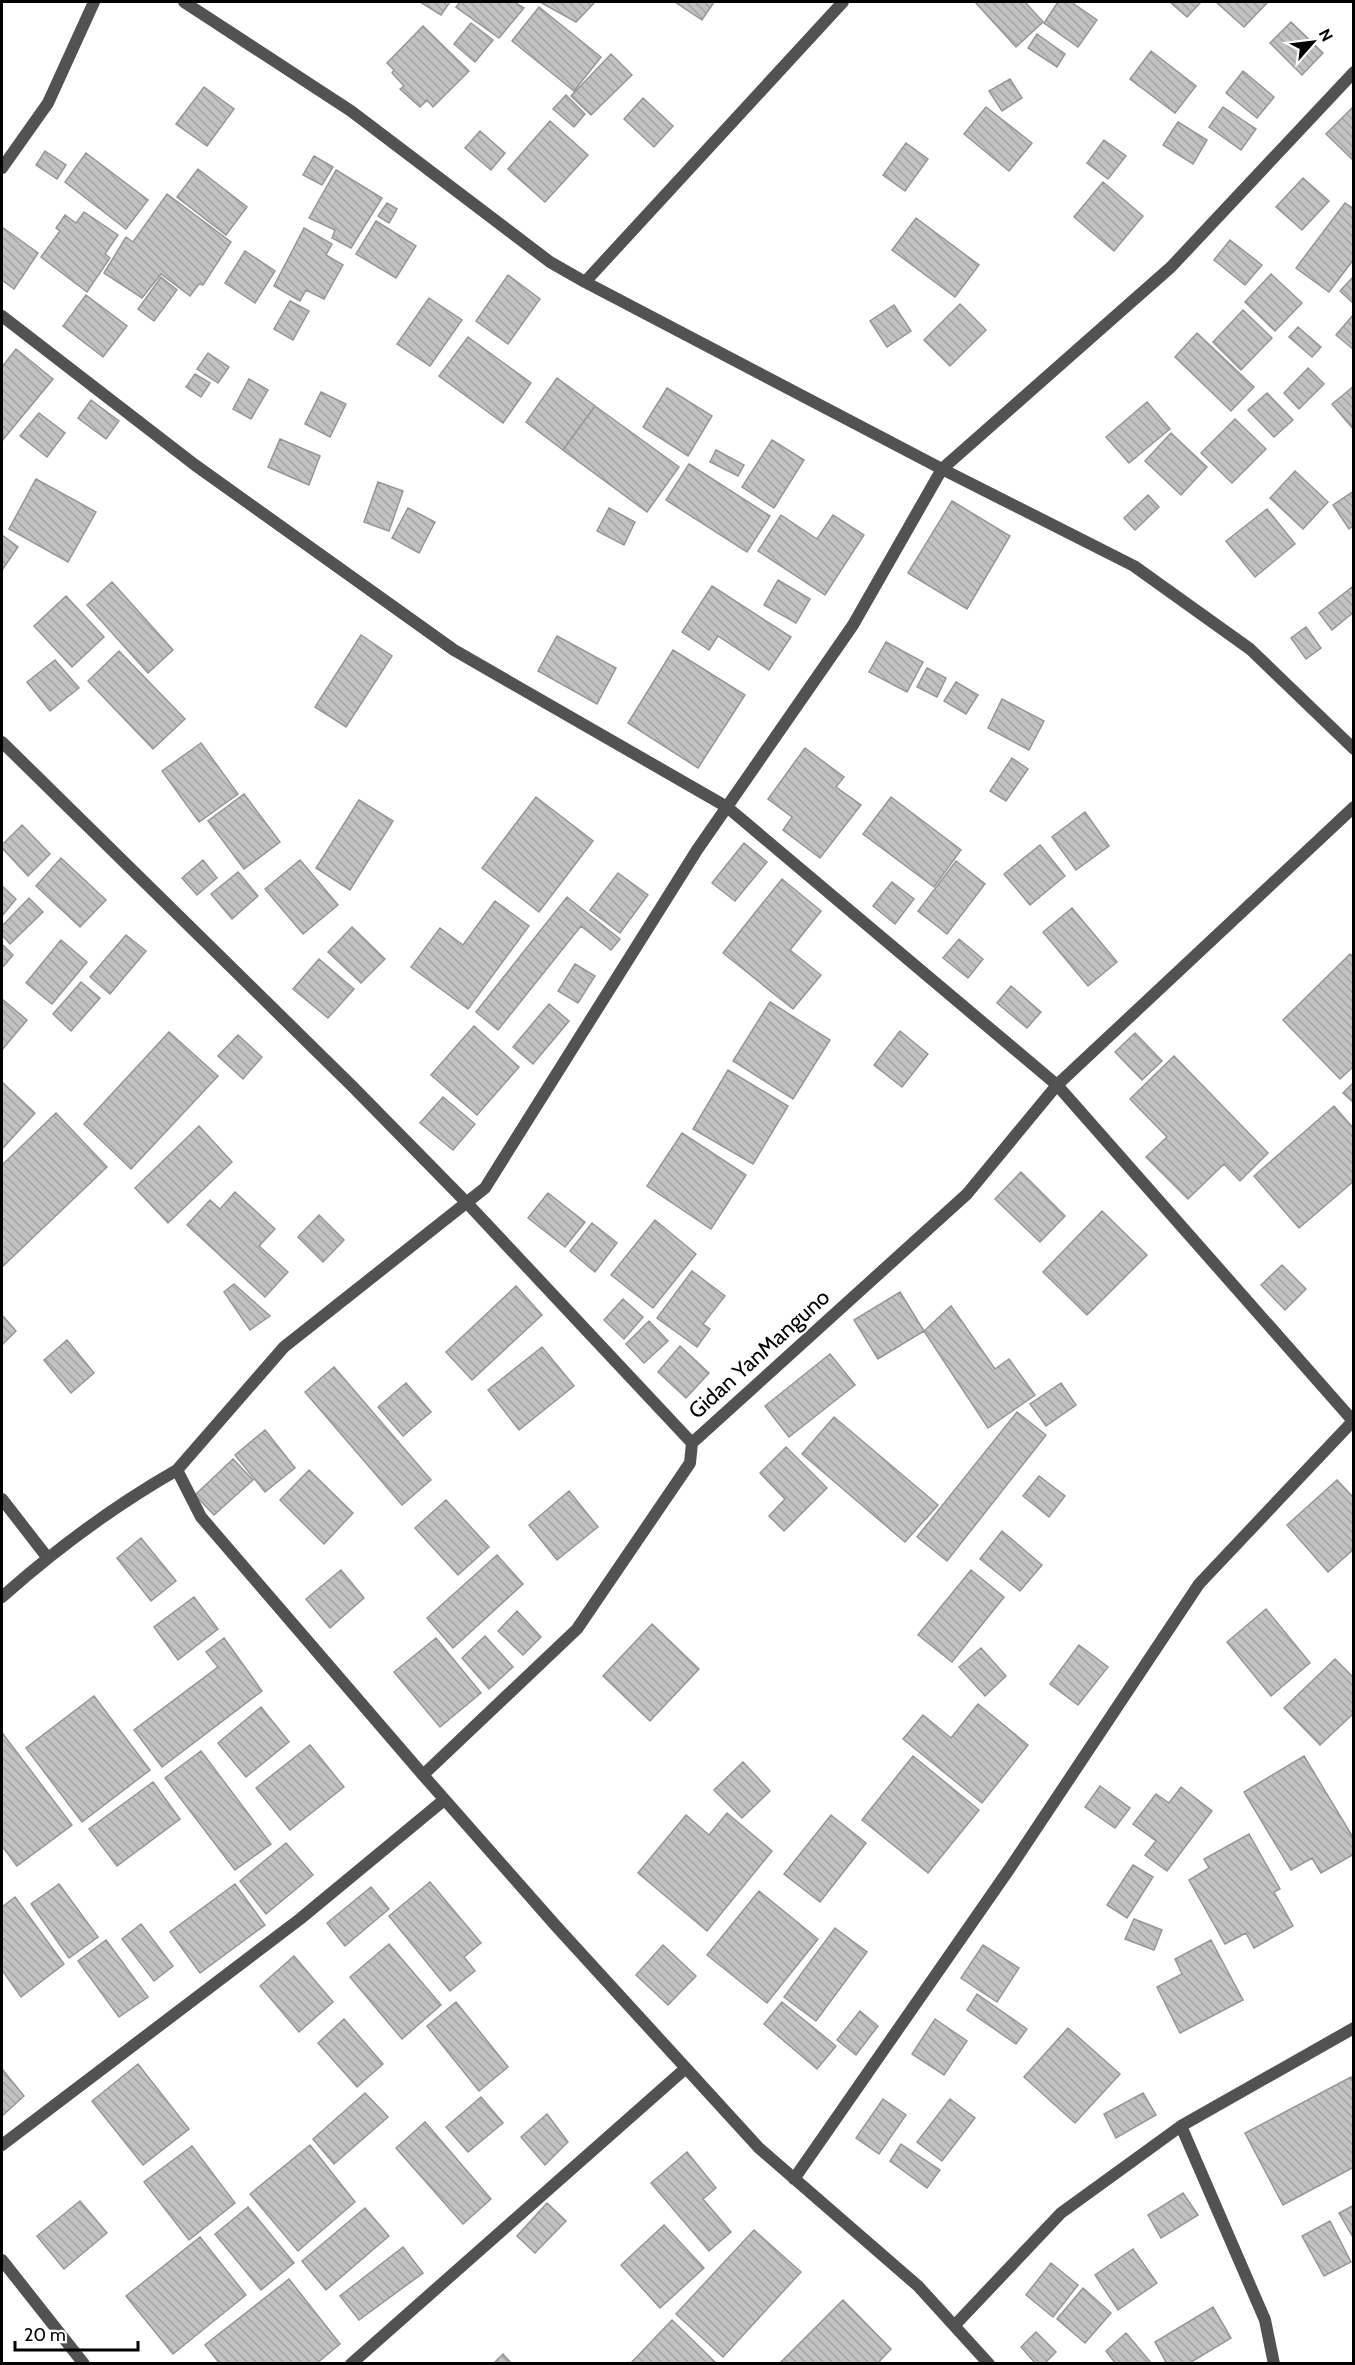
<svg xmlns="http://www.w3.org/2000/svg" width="1355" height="2365" viewBox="0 0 1355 2365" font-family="Cabin,sans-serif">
<defs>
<pattern id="building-back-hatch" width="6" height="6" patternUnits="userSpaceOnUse" patternTransform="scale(1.5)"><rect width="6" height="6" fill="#c2c2c2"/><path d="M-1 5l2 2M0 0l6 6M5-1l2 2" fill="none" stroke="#a5a5a5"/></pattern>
</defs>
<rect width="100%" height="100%" fill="#fff"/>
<path fill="url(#building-back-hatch)" stroke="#969696" stroke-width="1.5" d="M420,2H450L441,15Z
M460,2H514L524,8L499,38L456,7Z
M540,2H595L576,22Z
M675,2H714L702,20Z
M975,2H1025L1043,22L1016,47Z
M1058,2H1071L1097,20L1078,47L1044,23Z
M1170,2H1201L1187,17Z
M1216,2H1268L1244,27Z
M539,7L601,57L574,91L512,41Z
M1291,22L1323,53L1302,75L1270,43Z
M471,23L493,40L475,62L454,44Z
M423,26L469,71L433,107L427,100L420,107L400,89L404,86L392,73L394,70L387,63Z
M1037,34L1065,54L1057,67L1028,48Z
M1151,51L1196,86L1175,113L1130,79Z
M611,54L632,75L591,115L571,96Z
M1243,71L1274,97L1257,118L1226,93Z
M1010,79L1022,98L1002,111L989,91Z
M204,87L234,109L207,146L176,124Z
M566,95L585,114L574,127L553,109Z
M643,98L673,126L654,147L624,119Z
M1354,106V161L1326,134Z
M986,107L1032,143L1009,171L964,134Z
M1223,107L1256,129L1241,150L1209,127Z
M550,121L588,155L545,202L508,169Z
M1178,122L1207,140L1193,164L1163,145Z
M480,131L505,153L491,170L465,148Z
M1104,140L1126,156L1108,179L1087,163Z
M906,143L928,159L905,191L883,175Z
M45,151L66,165L57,179L36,165Z
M86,153L148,200L126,229L65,182Z
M314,156L333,167L322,185L303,175Z
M198,169L247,207L226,235L177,197Z
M336,170L382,198L351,248L332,238L335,230L309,218Z
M1303,178L1329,201L1302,230L1276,207Z
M1103,182L1143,216L1114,251L1074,217Z
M167,194L231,242L203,285L199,284L190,296L161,274L142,298L104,273L126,237L133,242Z
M387,203L397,209L389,223L378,216Z
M1345,203L1354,209V259L1329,292L1296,268Z
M84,212L118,235L105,254L110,258L87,292L41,257L60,231L56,228L65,215L76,223Z
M916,218L979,265L955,297L892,250Z
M376,221L416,246L396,278L356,254Z
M2,227L38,253L14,289L2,280Z
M304,228L332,244L326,255L343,265L324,299L306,290L300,301L274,286Z
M1230,240L1262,265L1245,285L1214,260Z
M245,251L275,271L255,303L225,283Z
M1271,274L1302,303L1275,331L1245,302Z
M508,275L540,299L508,344L476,321Z
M1354,276V304L1340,291Z
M161,277L177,290L154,321L138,309Z
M86,295L127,326L103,357L63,326Z
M429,298L462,320L430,366L397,344Z
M290,301L309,311L293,340L274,329Z
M960,304L986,330L950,366L924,340Z
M894,305L911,331L887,347L870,321Z
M1243,310L1272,338L1241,370L1213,342Z
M1353,315H1354V350L1336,335Z
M1298,327L1321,347L1312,357L1289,337Z
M1197,333L1254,387L1231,411L1175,357Z
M468,337L531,383L503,423L439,376Z
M16,349L53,379L2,441V367Z
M208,353L229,367L218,383L197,369Z
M1308,368L1324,384L1299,409L1284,393Z
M195,374L210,383L201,397L186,387Z
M557,378L595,406L563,450L526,422Z
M249,379L268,390L251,419L233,409Z
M1354,386V430L1332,404Z
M667,388L712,416L688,456L643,427Z
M321,392L346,404L330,437L305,424Z
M1267,393L1293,420L1274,437L1248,410Z
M91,400L119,421L106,439L78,418Z
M1147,402L1170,429L1129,463L1106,437Z
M595,406L679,467L647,512L563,450Z
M39,413L65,433L47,457L20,436Z
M1235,419L1266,449L1232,483L1201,453Z
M1171,433L1207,467L1181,495L1145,461Z
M280,439L320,456L309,485L268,467Z
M772,440L804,460L774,508L742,487Z
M716,450L744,465L738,476L710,462Z
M689,464L770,516L747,552L666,500Z
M1295,471L1328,502L1303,529L1270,498Z
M36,479L96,512L68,562L9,529Z
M378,482L403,491L389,531L364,522Z
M1354,491V525L1349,529L1333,505Z
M1148,495L1159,507L1135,530L1124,518Z
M952,501L1010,536L967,609L908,573Z
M408,508L435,522L419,553L392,538Z
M609,508L635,522L624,545L597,531Z
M1267,509L1295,544L1255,577L1226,541Z
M781,515L817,539L833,515L864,535L825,595L758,551Z
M2,535L18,547L2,570Z
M778,580L810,599L796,623L764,605Z
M112,582L173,650L148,673L87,605Z
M712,586L791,637L769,670L718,636L709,650L682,632Z
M1352,587L1354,590V612L1332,630L1319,613Z
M66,596L104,637L72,667L34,626Z
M1306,627L1321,648L1306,659L1291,638Z
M361,635L392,656L346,727L315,707Z
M557,636L616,668L597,704L538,671Z
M886,642L923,662L907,692L869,672Z
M673,650L745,695L698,768L628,723Z
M119,651L185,719L153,749L88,681Z
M55,660L79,688L50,711L27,682Z
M927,668L946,678L937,697L917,687Z
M956,682L978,695L966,714L944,701Z
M1002,699L1044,721L1029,750L988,728Z
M201,743L238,794L199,822L162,771Z
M805,748L844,777L836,787L861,805L820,858L783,830L792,817L768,799Z
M1012,758L1028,769L1006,801L990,791Z
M244,794L280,842L244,869L208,821Z
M536,797L593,841L539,912L482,868Z
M891,797L961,850L934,887L863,834Z
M359,800L393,821L350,890L316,868Z
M1085,812L1109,846L1076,870L1052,837Z
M22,825L50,854L28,876L2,848V845Z
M744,843L767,862L735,901L712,883Z
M1040,845L1065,876L1030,905L1004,874Z
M61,858L106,900L80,927L36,886Z
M203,860L217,878L197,895L182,878Z
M300,860L338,905L303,934L265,889Z
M956,861L985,884L947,934L918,911Z
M238,872L258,896L232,919L211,894Z
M618,873L648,895L620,933L590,910Z
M782,879L821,911L790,950L821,975L793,1009L723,953Z
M892,882L914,899L895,924L873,906Z
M2,886L16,899L2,916Z
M567,897L620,939L611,950L581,926L498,1030L476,1012Z
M29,898L43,912L10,944L2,935V926Z
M495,901L529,926L468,1009L411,967L440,928L463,945Z
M1072,908L1117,962L1088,986L1043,932Z
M352,927L385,959L361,983L328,952Z
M126,935L146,951L110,994L90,977Z
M959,939L983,959L968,978L943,958Z
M61,940L87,962L52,1004L26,983Z
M2,944L13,955L2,968Z
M1350,954L1354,958V1066L1340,1079L1283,1020Z
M319,959L354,989L328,1018L293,989Z
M575,964L595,976L578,1003L558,991Z
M81,982L100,998L71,1031L53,1014Z
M1011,986L1041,1012L1027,1028L997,1003Z
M2,999L27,1020L2,1050Z
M770,1002L830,1040L793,1099L733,1061Z
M549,1004L569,1021L533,1064L513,1047Z
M474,1026L519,1067L477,1115L431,1075Z
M900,1031L928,1054L902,1087L874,1065Z
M169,1032L218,1076L131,1169L84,1124Z
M1135,1033L1162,1061L1142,1080L1115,1052Z
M238,1035L262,1057L243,1079L218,1056Z
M1174,1056L1268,1153L1240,1181L1224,1164L1188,1199L1146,1157L1167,1137L1130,1099Z
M728,1070L788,1106L753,1164L693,1129Z
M2,1082L35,1113L2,1149Z
M1354,1082V1103L1343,1093Z
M443,1097L475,1124L453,1150L420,1123Z
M1334,1106L1354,1129V1181L1299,1228L1254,1176Z
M56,1113L107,1167L2,1267V1165Z
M199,1126L232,1162L168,1223L135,1188Z
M682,1133L746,1175L711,1229L647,1186Z
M1021,1172L1065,1216L1040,1242L995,1199Z
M235,1192L275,1229L259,1246L288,1272L265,1297L187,1225L210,1200L220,1209Z
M548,1193L585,1222L565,1247L528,1218Z
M1102,1211L1147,1255L1087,1315L1043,1272Z
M319,1215L344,1240L323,1262L298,1237Z
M655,1220L696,1254L653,1308L611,1275Z
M592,1223L617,1243L595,1272L570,1251Z
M1282,1265L1306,1289L1285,1310L1261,1285Z
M692,1271L725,1296L703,1324L710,1329L697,1347L657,1318Z
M234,1284L270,1316L250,1330L224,1292Z
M516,1286L542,1315L472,1380L446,1352Z
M900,1292L924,1331L878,1359L854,1320Z
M623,1299L643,1317L624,1339L604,1320Z
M951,1306L995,1369L1009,1359L1035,1395L988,1428L924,1331Z
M2,1315L16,1331L2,1345Z
M649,1321L668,1341L644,1363L626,1344Z
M67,1340L94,1373L71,1393L44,1360Z
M680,1346L709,1373L686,1398L658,1372Z
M542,1347L574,1386L519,1430L488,1390Z
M830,1354L855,1385L789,1437L765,1406Z
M334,1367L431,1480L402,1505L305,1392Z
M406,1383L431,1412L403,1436L378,1407Z
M1061,1383L1076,1405L1046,1426L1030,1404Z
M1017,1412L1046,1435L947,1561L917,1537Z
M834,1417L938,1505L905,1542L802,1454Z
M265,1430L295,1468L265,1492L235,1455Z
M786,1447L827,1488L784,1531L769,1516L785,1499L760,1473Z
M233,1459L253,1480L214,1515L195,1495Z
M309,1470L353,1513L324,1544L280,1500Z
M1039,1476L1065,1496L1049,1517L1023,1496Z
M1337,1480L1354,1498V1549L1328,1572L1287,1525Z
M569,1491L598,1527L557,1560L529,1525Z
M446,1500L489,1547L458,1575L415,1528Z
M1002,1531L1042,1565L1020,1591L980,1559Z
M141,1538L176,1581L151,1601L117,1558Z
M497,1555L523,1584L453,1648L427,1618Z
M341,1570L364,1598L330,1628L306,1599Z
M971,1570L1004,1597L952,1662L918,1635Z
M194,1597L218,1629L178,1660L154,1627Z
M1266,1609L1310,1663L1271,1696L1227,1642Z
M517,1611L541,1637L523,1655L498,1631Z
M652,1624L699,1669L650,1721L603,1676Z
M485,1636L513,1667L489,1689L462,1658Z
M224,1638L262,1691L162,1767L134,1730L218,1667L206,1652Z
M436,1638L481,1693L440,1727L394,1672Z
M1079,1645L1108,1667L1078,1705L1050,1684Z
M981,1648L1006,1676L985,1696L959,1667Z
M1335,1659L1354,1678V1713L1320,1745L1284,1708Z
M94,1696L150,1770L82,1822L26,1748Z
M978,1704L1028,1745L982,1803L903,1739L923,1715L951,1738Z
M261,1707L289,1742L246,1777L218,1743Z
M3,1734L72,1825L17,1866L2,1846V1735Z
M310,1745L344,1787L290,1830L256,1788Z
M201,1751L271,1844L235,1870L165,1778Z
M913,1756L979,1810L928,1873L862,1820Z
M1304,1756L1354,1839V1854L1321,1873L1312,1858L1291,1870L1244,1792Z
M743,1762L770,1791L742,1818L714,1790Z
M153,1782L180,1819L117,1866L89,1829Z
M1100,1786L1130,1808L1115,1828L1085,1807Z
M1181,1787L1212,1811L1167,1871L1145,1855L1156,1841L1133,1824L1156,1794L1169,1803Z
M727,1813L772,1851L707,1931L638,1873L686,1815L709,1835Z
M831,1815L866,1843L820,1902L784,1874Z
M1249,1834L1280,1889L1274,1892L1293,1926L1254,1948L1246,1933L1225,1944L1189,1880L1209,1868L1204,1859Z
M286,1843L313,1875L266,1914L240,1881Z
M1133,1865L1153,1877L1127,1918L1107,1905Z
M430,1882L481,1943L464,1957L475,1971L450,1991L389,1916Z
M59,1884L98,1937L69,1958L31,1904Z
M235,1884L265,1925L200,1973L170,1932Z
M371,1887L389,1909L345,1946L327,1923Z
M759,1891L818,1939L767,2003L707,1955Z
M15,1897L64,1964L21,1997L2,1970V1907Z
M1134,1919L1162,1930L1154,1950L1125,1939Z
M141,1924L173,1966L154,1981L122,1939Z
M835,1928L867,1952L816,2021L784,1997Z
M106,1940L148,1997L119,2017L78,1961Z
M1211,1940L1243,2000L1180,2033L1157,1987L1182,1974L1175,1959Z
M389,1944L441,2005L402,2039L350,1977Z
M663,1945L696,1976L668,2005L636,1975Z
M983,1945L1019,1968L997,2002L961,1978Z
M294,1956L333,2002L299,2032L260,1986Z
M977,1994L1027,2029L1016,2044L967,2010Z
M456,2002L508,2067L479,2091L427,2026Z
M782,2002L836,2046L817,2069L764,2024Z
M860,2011L878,2026L856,2055L837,2040Z
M344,2019L383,2064L357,2087L318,2043Z
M935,2019L967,2041L944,2075L912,2054Z
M1068,2028L1120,2074L1075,2123L1024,2077Z
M138,2064L189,2129L143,2165L92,2101Z
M2,2069L24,2096L2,2116Z
M1351,2077L1354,2083V2167L1283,2205L1245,2133Z
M365,2093L388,2117L334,2164L313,2139Z
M1143,2093L1156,2115L1116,2138L1104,2114Z
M481,2097L503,2123L468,2152L446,2127Z
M883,2099L906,2115L879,2154L856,2138Z
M950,2099L975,2118L942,2161L917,2142Z
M547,2114L568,2142L545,2165L521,2137Z
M425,2122L491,2199L463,2224L396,2148Z
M901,2144L940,2170L927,2188L890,2161Z
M310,2145L355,2202L298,2251L250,2194Z
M192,2146L235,2203L189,2240L144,2182Z
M687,2152L716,2188L703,2199L731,2232L709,2251L651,2183Z
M1183,2193L1198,2215L1161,2238L1148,2215Z
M80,2201L107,2233L64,2269L37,2236Z
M547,2203L566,2221L535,2253L517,2236Z
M1354,2205V2239L1339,2213Z
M248,2207L294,2263L261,2290L215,2234Z
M365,2208L389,2236L326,2290L302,2261Z
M1330,2221L1351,2262L1324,2276L1302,2236Z
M664,2225L704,2268L660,2308L621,2265Z
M754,2230L801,2272L723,2357L676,2314Z
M200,2237L246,2295L173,2354L126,2296Z
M403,2247L423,2273L359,2320L340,2296Z
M1133,2249L1157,2283L1118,2310L1095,2275Z
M1051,2263L1078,2285L1053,2317L1026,2295Z
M289,2279L340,2344L316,2364H220L205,2345Z
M1083,2288L1111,2313L1085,2343L1057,2319Z
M843,2300L891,2349L877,2364H779Z
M1213,2307L1231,2338L1188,2364H1167L1155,2342Z
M672,2320L717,2364H630Z
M1036,2332L1056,2352L1044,2364H1036L1021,2347Z
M1126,2333L1152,2364H1116L1106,2351Z
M503,2354L512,2364H493Z"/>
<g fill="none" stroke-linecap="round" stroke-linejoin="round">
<path stroke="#525252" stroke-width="12" d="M184,2L351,111L550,262L585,282L942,469L1134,566L1250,649L1354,749
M2,168L48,103L94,2
M585,282L843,2
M2,316L195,465L454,650L727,807L1057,1085L1354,1422
M2,742L352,1086L467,1203L692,1443L967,1194L1057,1085L1354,807
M177,1470L284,1347L485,1188L697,850L853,625L942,469L1171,267L1354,72
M2,1499L47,1557
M2,1597C56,1549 114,1506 177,1470L201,1517L423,1775L556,1926L759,2148L918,2286L989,2364
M423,1775L577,1629L690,1463L692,1443
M1181,2126L1265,2320L1274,2364
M2,2145L300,1919L444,1800
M794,2179L1010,1868L1199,1584L1353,1421
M2,2260L84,2364
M955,2325L1061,2213L1181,2126L1354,2028
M351,2364L686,2068"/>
</g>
<g text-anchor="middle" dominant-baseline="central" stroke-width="4.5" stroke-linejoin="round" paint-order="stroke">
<g font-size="22" fill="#000" stroke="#fff">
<text transform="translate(759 1354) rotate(-42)">Gidan YanManguno</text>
</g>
</g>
<rect width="1355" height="2365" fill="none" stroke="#000000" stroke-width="6"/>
<g transform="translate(1313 42) rotate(62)" stroke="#ffffff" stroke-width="4.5" paint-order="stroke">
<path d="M0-4.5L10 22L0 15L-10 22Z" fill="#000000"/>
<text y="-9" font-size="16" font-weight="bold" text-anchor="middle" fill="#000000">N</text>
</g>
<path d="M15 2341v9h123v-9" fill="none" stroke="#000000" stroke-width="3"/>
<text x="24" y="2341" font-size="18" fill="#000000" stroke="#ffffff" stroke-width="4.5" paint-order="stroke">20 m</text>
</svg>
